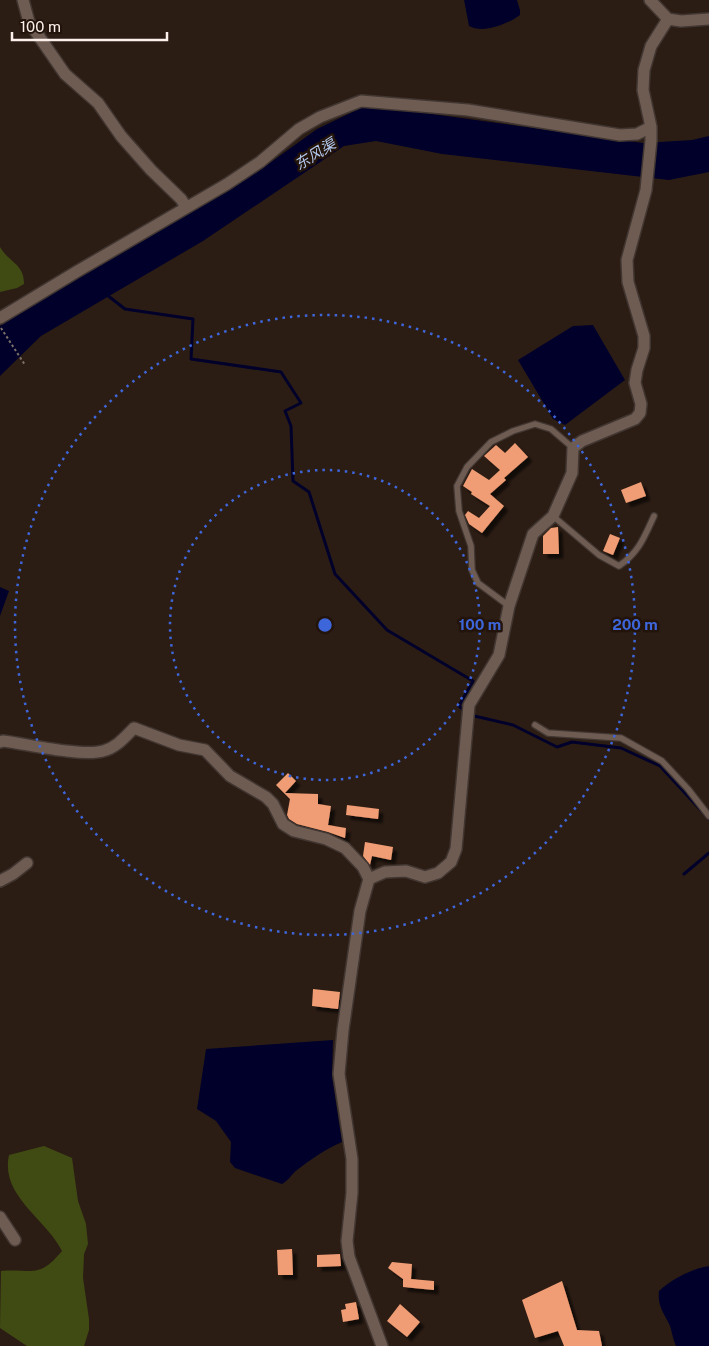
<svg xmlns="http://www.w3.org/2000/svg" width="709" height="1346" viewBox="0 0 709 1346" font-family="'Public Sans','Noto Sans SC',sans-serif">
<defs>
<filter id="shadow"><feDropShadow dx="4.5" dy="4.5" stdDeviation="1" flood-color="#0009"/></filter>
</defs>
<rect width="100%" height="100%" fill="#2c1d14"/>
<path fill="#404b13" d="M0,247C9,263 24,263 24,284L17,288L0,292Z
M44,1146L72,1158L78,1201L86,1224L88,1244L84,1254L83,1278L89,1319V1330L84,1346H27L0,1328L1,1271C32,1268 38,1280 62,1251C46,1218 0,1196 9,1155Z"/>
<path fill="#00002b" d="M464,0H517L520,10V15C508,24 483,34 469,26Z
M367,105L643,143L692,140L709,136V172L669,180L442,154L376,141L344,146L203,241L41,336L0,376V326L13,314L260,170L317,129Z
M593,325L625,380L565,425L553,419L518,360L573,326Z
M0,587L9,591L0,616Z
M333,1040L332,1076L342,1142C326,1149 311,1159 297,1170C291,1175 289,1180 282,1184L235,1168L230,1162L231,1142L216,1121L197,1109L206,1049Z
M709,1266V1346H676C673,1340 672,1332 670,1326C664,1313 657,1306 659,1291C672,1279 691,1269 709,1266Z"/>
<g fill="none" stroke-linecap="round" stroke-linejoin="round">
<path stroke="#00002b" stroke-width="3" d="M107,295L125,309L193,319L191,359L281,372L301,403L285,411L291,426L293,481L309,492L335,574L387,630L473,681L459,706L465,711
M470,715L513,725L557,747L572,742L621,748L660,766L709,819
M684,874L709,853"/>
</g>
<path fill="#f09d75" filter="url(#shadow)" d="M515,443L528,457L504,478L506,480L490,494L504,506L482,533L469,524L465,515L468,511L479,518L490,506L471,494L472,492L463,486L472,469L489,480L500,470L484,456L496,445L505,453Z
M641,482L646,496L626,503L621,490Z
M558,527L559,554H543V536L551,528Z
M610,534L620,538L613,555L603,551Z
M288,773L296,781L285,793L318,794V804L331,806L328,825L346,828L345,838L328,832L297,824L289,819L287,815L290,799L276,785Z
M347,805L379,809L378,819L346,815Z
M365,842L393,847L391,860L372,856L370,865L363,856Z
M313,989L340,992L338,1009L312,1006Z
M292,1249L293,1275H278L277,1250Z
M340,1254L341,1266L317,1267V1255Z
M392,1262L412,1264L411,1279L434,1281V1290L403,1287V1279L388,1268Z
M562,1281L577,1330L599,1331L602,1346H564L558,1331L535,1338L522,1300Z
M356,1302L359,1319L343,1322L341,1310L346,1309L345,1304Z
M400,1304L420,1322L407,1337L387,1321Z"/>
<g fill="none" stroke-linecap="round" stroke-linejoin="round">
<g stroke="#413631" stroke-width="8">
<path id="service" d="M553,516L599,555L619,566C639,552 644,538 654,516
M509,606L478,583L472,570L471,546L459,511L457,486L467,467L491,442L513,431L535,424L551,429L573,448
M535,725L548,733L621,738L662,761L688,789L709,816"/>
</g>
<g stroke="#413631" stroke-width="14">
<path id="minor" d="M23,0L29,22L65,74L98,103L121,136L151,170L181,199L186,207
M668,19L681,21L709,19
M0,318L76,272L227,184L260,162L299,129L320,117L361,101L468,110L620,135L637,134L651,127
M0,742L3,741C27,744 82,757 103,751C116,748 125,737 134,728L179,745L205,750L230,776L266,797L273,804L283,824L294,831L326,839L345,848L363,867L369,879L360,911L343,1030L339,1074L352,1159V1193L347,1241L349,1257L382,1346
M369,879L385,872L406,871L425,877L438,873L451,862L456,849L469,705L499,655L509,606L533,534L553,516L572,473L573,448L582,441L635,419L640,413L641,404L635,383L637,370L644,348V336L628,282L627,260L646,190L651,140V127L643,90L644,70L651,46L668,19L650,0
M0,881L13,874L27,863
M0,1217L15,1240"/>
</g>
<path stroke="#7d7068" stroke-width="2" stroke-dasharray="2.5 2.5" stroke-linecap="butt" d="M1,328L25,365"/>
<use href="#service" stroke="#6e5c53" stroke-width="5.5"/>
<use href="#minor" stroke="#6e5c53" stroke-width="11"/>
</g>
<g fill="none" stroke="#3e66db" stroke-width="2.5" stroke-dasharray="2.5 5">
<circle cx="325" cy="625" r="155"/>
<circle cx="325" cy="625" r="310"/>
</g>
<g text-anchor="middle" dominant-baseline="central" stroke-width="5" stroke-linejoin="round" paint-order="stroke">
<g font-size="15" font-style="italic" fill="#b3c8ed" stroke="#22130b">
<text transform="translate(315 154) rotate(-32)">东风渠</text>
</g>
</g>
<circle cx="325" cy="625" r="8" fill="#3e66db" stroke="#22130b" stroke-width="2.5"/>
<g font-size="15" text-anchor="middle" font-weight="bold" fill="#3e66db" stroke="#22130b" stroke-width="5" stroke-linejoin="round" paint-order="stroke">
<text x="480" y="630">100 m</text>
<text x="635" y="630">200 m</text>
</g>
<path d="M12 32v8h155v-8" fill="none" stroke="#fbf0eb" stroke-width="2.5"/>
<text x="20" y="32" font-size="15" fill="#fbf0eb" stroke="#22130b" stroke-width="4" paint-order="stroke">100 m</text>
</svg>
